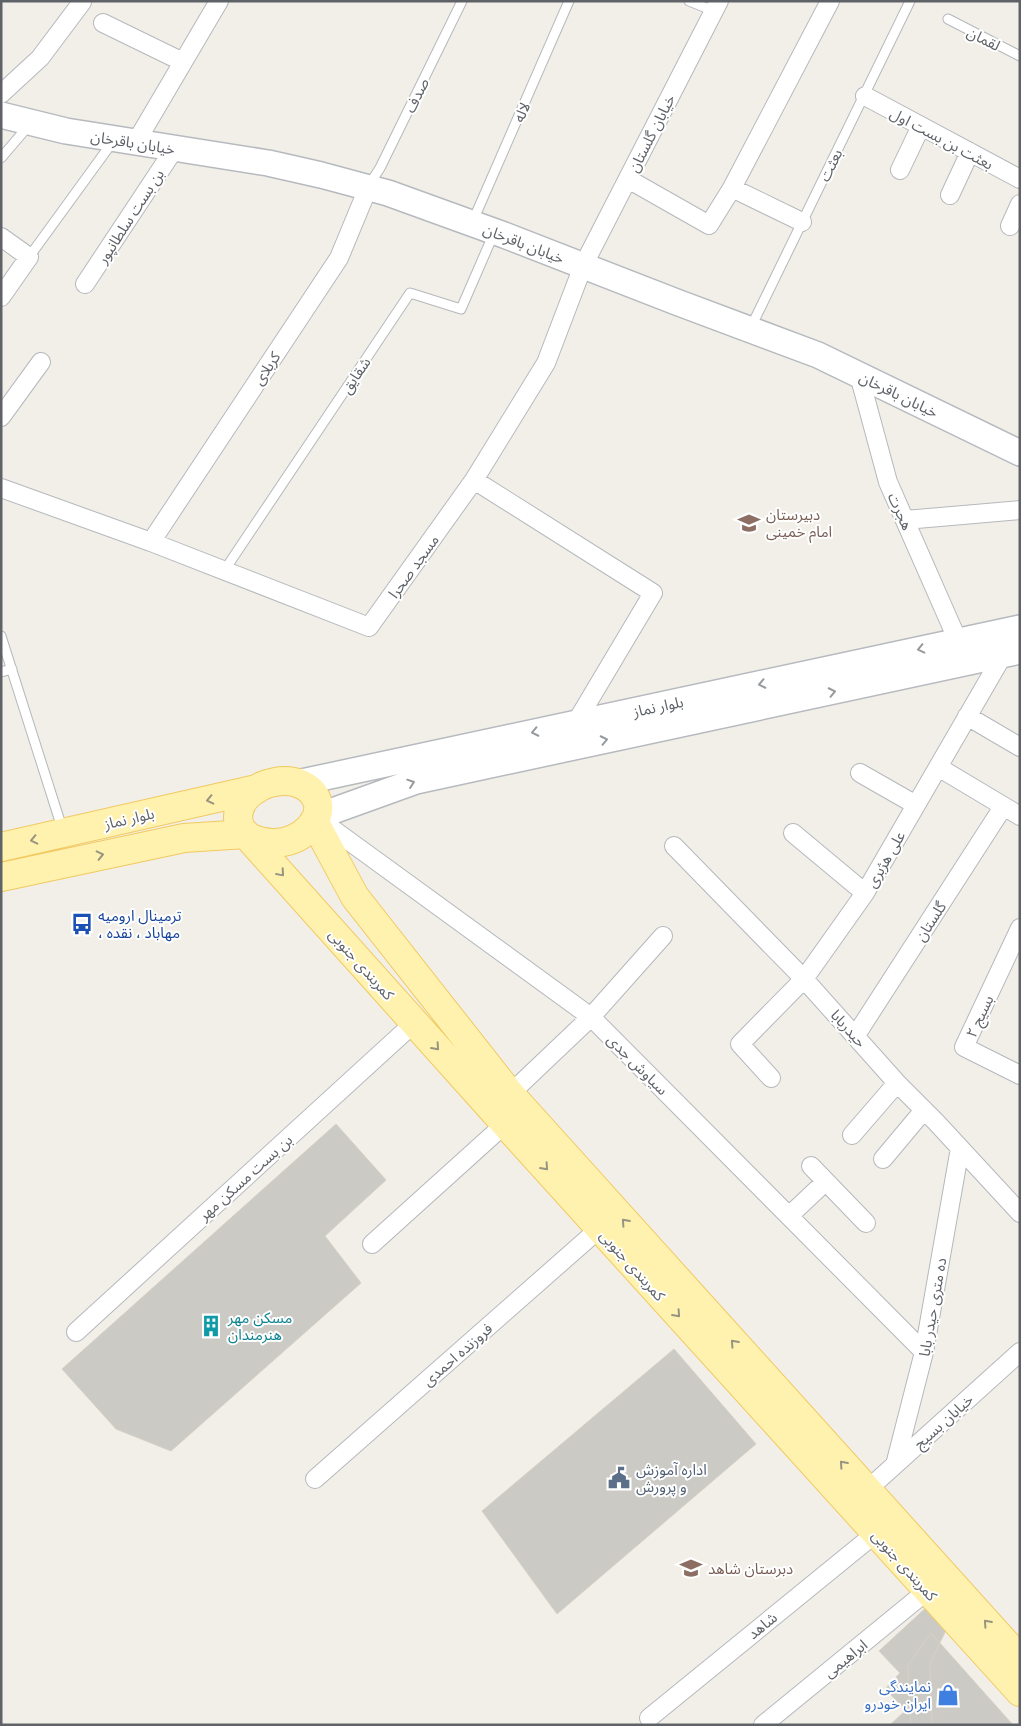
<svg xmlns="http://www.w3.org/2000/svg" width="1021" height="1726" viewBox="0 0 1021 1726" font-family="'Golos Text','Noto Sans Arabic',sans-serif">
<rect width="100%" height="100%" fill="#f1efe8"/>
<path fill="#cccac5" stroke="#d6d1c6" d="M336,1124L386,1180L325,1236L361,1283L171,1451L116,1429L62,1369Z
M674,1349L756,1444L557,1614L482,1511Z
M930,1604L949,1624L930,1663L932,1725H890L906,1710L885,1689L900,1673L879,1651Z
M931,1633L1013,1725H911L908,1665Z"/>
<g fill="none" stroke-linecap="round" stroke-linejoin="round">
<g stroke="#b5b8bc" stroke-width="11">
<path id="lane" d="M689,1L714,11
M948,19L1020,56
M1,158L30,124
M369,185L380,168L462,1
M472,223L569,1
M29,257L114,140
M750,329L910,1
M224,571L410,293L461,309L494,233
M1,636L63,831
M1,672L12,669"/>
</g>
<g stroke="#b5b8bc" stroke-width="20">
<path id="street" d="M103,23L183,62
M1,94L40,58L82,2L81,1
M865,96L1020,179
M136,142L219,1
M900,170L921,126
M628,179L709,225L732,188L802,222
M732,188L830,1
M950,195L970,152
M1010,226L1020,204
M1,237L29,257L1,297
M85,284L175,148
M859,375L888,482L958,641
M1,417L41,362
M474,480L546,363L583,266L719,1
M1,488L151,542L369,627L474,480L653,593L575,724
M905,520L1020,510
M151,542L339,258L368,188
M967,716L1020,747
M938,767L1020,816
M860,773L916,805
M316,817L591,1017L924,1352
M793,833L865,893
M674,846L804,979L897,1083L936,1122L1020,1213
M1020,928L964,1047L1020,1075
M856,1035L1003,807
M771,1078L740,1044L804,979L865,893L1003,655
M510,1094L591,1017L663,936
M852,1135L897,1083
M883,1159L924,1110
M811,1166L866,1223
M789,1216L825,1182
M372,1244L505,1124
M76,1332L414,1023
M895,1465L924,1352L960,1148
M315,1479L600,1228
M867,1490L1020,1352
M649,1718L876,1533
M763,1725L928,1590"/>
</g>
<g stroke="#b6babf" stroke-width="28">
<path id="secondary" d="M1,115L66,131L268,163L321,175L388,193L504,235L679,303L818,355L1020,453
M297,783L1020,628
M316,817L416,781L1020,651"/>
</g>
<g stroke="#f2c960" stroke-width="30">
<path id="primary" d="M314,821L355,897L510,1094L1020,1659
M249,837C271,848 299,844 314,822C317,817 319,810 318,804C308,765 238,780 238,818C238,821 240,825 241,829L499,1117L1020,1692
M1,847L257,789
M1,877L184,838L246,834"/>
</g>
<use href="#lane" stroke="#fff" stroke-width="9"/>
<use href="#street" stroke="#fff" stroke-width="18"/>
<use href="#secondary" stroke="#fff" stroke-width="25"/>
<use href="#primary" stroke="#fff2af" stroke-width="28"/>
</g>
<defs><path id="oneway-chevron" d="M-2-3.5L2.5 0L-2 3.5" fill="none" stroke-width="1.6" stroke-linecap="round" stroke-linejoin="round" transform="scale(1.25)"/></defs>
<g stroke="#979a9d">
<use href="#oneway-chevron" transform="translate(921 649) rotate(167)"/>
<use href="#oneway-chevron" transform="translate(762 684) rotate(168)"/>
<use href="#oneway-chevron" transform="translate(832 692) rotate(-12)"/>
<use href="#oneway-chevron" transform="translate(535 732) rotate(168)"/>
<use href="#oneway-chevron" transform="translate(604 740) rotate(-12)"/>
<use href="#oneway-chevron" transform="translate(411 783) rotate(-19)"/>
</g>
<g stroke="#979581">
<use href="#oneway-chevron" transform="translate(210 800) rotate(167)"/>
<use href="#oneway-chevron" transform="translate(34 840) rotate(167)"/>
<use href="#oneway-chevron" transform="translate(100 855) rotate(-13)"/>
<use href="#oneway-chevron" transform="translate(281 873) rotate(49)"/>
<use href="#oneway-chevron" transform="translate(436 1047) rotate(48)"/>
<use href="#oneway-chevron" transform="translate(545 1167) rotate(48)"/>
<use href="#oneway-chevron" transform="translate(625 1222) rotate(-132)"/>
<use href="#oneway-chevron" transform="translate(677 1314) rotate(48)"/>
<use href="#oneway-chevron" transform="translate(734 1343) rotate(-132)"/>
<use href="#oneway-chevron" transform="translate(843 1464) rotate(-132)"/>
<use href="#oneway-chevron" transform="translate(987 1623) rotate(-132)"/>
</g>
<defs>
<g id="school-bare" transform="scale(1.725)"><path d="M0-5L7-2L0 1L-7-2ZM-4 1L0 2.5L4 1V4Q0 6-4 4Z" fill="#8d6e63" stroke="#fff" stroke-width="2.5" paint-order="stroke"/></g>
<g id="bus-bare" transform="scale(1.725)"><path d="M-5-6H5V4H4V6H2V4H-2V6H-4V4H-5ZM-3.5-4V0h7V-4ZM-3.5 1.2v1.5H-2V1.2ZM2 1.2v1.5H3.5V1.2Z" fill="#1a4fb4" stroke="#fff" stroke-width="2.5" paint-order="stroke"/></g>
<g id="building-bare" transform="scale(1.725)"><path d="M-4-6H4V6H1V3H-1V6H-4ZM-2.5-4.3h1.7v1.8h-1.7ZM.8-4.3h1.7v1.8H.8ZM-2.5-1h1.7V.8h-1.7ZM.8-1h1.7V.8H.8Z" fill="#0f9aa8" stroke="#fff" stroke-width="2.5" paint-order="stroke"/></g>
<g id="civic-bare" transform="scale(1.725)"><path d="M-.6-6.5H3V-4.5H.6V-3L4-1V1h2V6H-6V1h2V-1L-.6-3ZM-1.2 2.5V6h2.4V2.5Z" fill="#5c6f8a" stroke="#fff" stroke-width="2.5" paint-order="stroke"/></g>
<g id="shop-bare" transform="scale(1.725)"><path d="M-5-2.5h2.3a2.7 3.5 0 0 1 5.4 0H5L5.5 6h-11ZM-1.5-2.5h3a1.5 2.3 0 0 0-3 0Z" fill="#3f7fe0" stroke="#fff" stroke-width="2.5" paint-order="stroke"/></g>
</defs>
<g fill-rule="evenodd">
<use href="#school-bare" x="749" y="523"/>
<use href="#bus-bare" x="82" y="924"/>
<use href="#building-bare" x="211" y="1326"/>
<use href="#civic-bare" x="619" y="1478"/>
<use href="#school-bare" x="691" y="1568"/>
<use href="#shop-bare" x="948" y="1695"/>
</g>
<g text-anchor="middle" dominant-baseline="central" stroke-width="4" stroke-linejoin="round" paint-order="stroke">
<g font-size="15" fill="#5f6368" stroke="#fff">
<text transform="translate(984 38) rotate(27)">لقمان</text>
<text transform="translate(416 95) rotate(-64)">صدف</text>
<text transform="translate(521 112) rotate(-66)">لاله</text>
<text transform="translate(651 133) rotate(-63)">خیابان گلستان</text>
<text transform="translate(942 138) rotate(28)">بعثت بن بست اول</text>
<text transform="translate(133 142) rotate(9)">خیابان باقرخان</text>
<text transform="translate(830 165) rotate(-64)">بعثت</text>
<text transform="translate(130 216) rotate(-57)">بن بست سلطانپور</text>
<text transform="translate(524 243) rotate(21)">خیابان باقرخان</text>
<text transform="translate(266 368) rotate(-56)">کربلای</text>
<text transform="translate(355 375) rotate(-56)">شقایق</text>
<text transform="translate(899 394) rotate(26)">خیابان باقرخان</text>
<text transform="translate(901 511) rotate(66)">هجرت</text>
<text transform="translate(413 566) rotate(-54)">مسجد صحرا</text>
<text transform="translate(658 706) rotate(-12)">بلوار نماز</text>
<text transform="translate(129 818) rotate(-13)">بلوار نماز</text>
<text transform="translate(885 859) rotate(-60)">علی هژبری</text>
<text transform="translate(930 921) rotate(-57)">گلستان</text>
<text transform="translate(362 964) rotate(48)">کمربندی جنوبی</text>
<text transform="translate(979 1016) rotate(-65)">بسیج ۲</text>
<text transform="translate(849 1028) rotate(48)">حیدربابا</text>
<text transform="translate(638 1064) rotate(45)">سیاوش جدی</text>
<text transform="translate(245 1177) rotate(-42)">بن بست مسکن مهر</text>
<text transform="translate(633 1265) rotate(48)">کمربندی جنوبی</text>
<text transform="translate(932 1307) rotate(-80)">ده متری حیدر بابا</text>
<text transform="translate(457 1354) rotate(-41)">فروزنده احمدی</text>
<text transform="translate(943 1421) rotate(-42)">خیابان بسیج</text>
<text transform="translate(905 1565) rotate(48)">کمربندی جنوبی</text>
<text transform="translate(762 1625) rotate(-39)">شاهد</text>
<text transform="translate(845 1658) rotate(-39)">ابراهیمی</text>
</g>
<g font-size="15" fill="#785e54" stroke="#fff" text-anchor="start">
<text x="766" y="514">دبیرستان<tspan x="766" dy="17">امام خمینی</tspan></text>
<text x="708" y="1568">دبرستان شاهد</text>
</g>
<g font-size="15" fill="#164399" stroke="#fff" text-anchor="start">
<text x="98" y="915">ترمینال ارومیه<tspan x="98" dy="17">، مهاباد ، نقده</tspan></text>
</g>
<g font-size="15" fill="#0d838f" stroke="#fff" text-anchor="start">
<text x="228" y="1317">مسکن مهر<tspan x="228" dy="17">هنرمندان</tspan></text>
</g>
<g font-size="15" fill="#4e5e75" stroke="#fff" text-anchor="start">
<text x="636" y="1469">اداره آموزش<tspan x="636" dy="17">و پرورش</tspan></text>
</g>
<g font-size="15" fill="#366cbe" stroke="#fff" text-anchor="end">
<text x="931" y="1686">نمایندگی<tspan x="931" dy="17">ایران خودرو</tspan></text>
</g>
</g>
<rect width="1021" height="1726" fill="none" stroke="#5f6368" stroke-width="5"/>
</svg>
